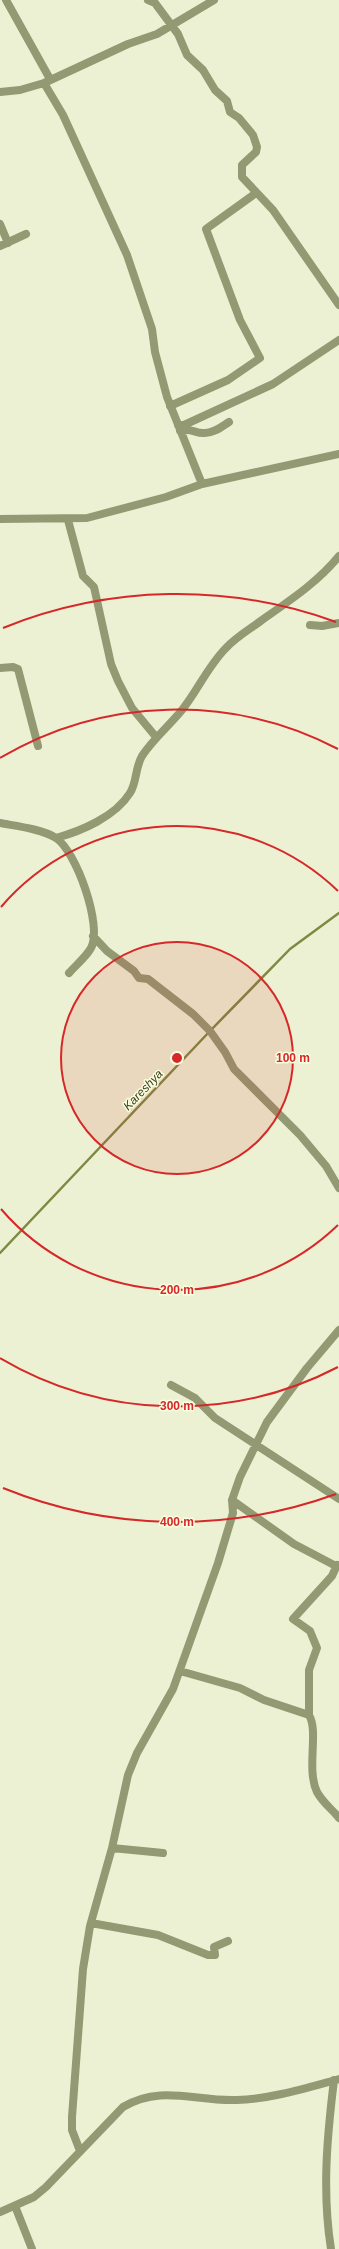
<svg xmlns="http://www.w3.org/2000/svg" width="339" height="2249" viewBox="0 0 339 2249" font-family="Helvetica,sans-serif">
<rect width="100%" height="100%" fill="#ecf1d3"/>
<g fill="none" stroke-linecap="round" stroke-linejoin="round">
<path stroke="#808842" stroke-width="2.5" d="M0,1253L210,1031L290,949L339,913"/>
<path stroke="#939972" stroke-width="8" d="M6,0L50,79
M148,0L155,3L178,34L187,55L203,70L215,90L227,101L230,112L239,118L253,135L257,147L256,152L242,165V177L273,210L339,305
M44,83L63,115L127,255L152,329L155,352L167,397L202,484
M0,92L20,90L44,83L128,44L157,34L214,0
M0,224L8,243
M0,246L26,234
M170,406L228,380L260,358L240,320L206,229L256,193
M178,425H184L273,384L339,340
M180,431C191,427 195,434 205,433C214,433 221,427 229,422
M0,519L87,518L166,497L202,484L339,454
M68,520L83,576L94,587L111,664L118,681L132,708L156,737
M310,625L322,626L339,623
M0,668L13,667L18,669L38,746
M0,823C16,826 42,829 56,838C76,851 103,926 91,948C86,957 76,965 69,973
M56,838C81,831 115,817 130,793C137,782 135,768 142,756C153,739 169,726 182,710C198,690 208,666 226,648C236,637 250,629 262,620C289,601 318,582 339,556
M93,936L107,951L134,971L139,978L148,979L193,1014L210,1031L225,1052L234,1069L300,1135L326,1166L339,1188
M171,1385L195,1398L215,1418L339,1499
M232,1500L294,1544L334,1565H339
M180,1671L240,1688L264,1700L309,1715C319,1731 306,1769 317,1792C323,1803 332,1809 339,1818
M309,1715V1670L317,1648L310,1631L293,1619L332,1576L337,1565
M112,1848L163,1853
M91,1923L158,1935L208,1955H215L214,1947L228,1941
M80,2151L72,2130V2117L83,1969L90,1926L112,1848L128,1775L137,1753L173,1689L218,1563L233,1513L232,1500L240,1477L267,1422L307,1368L339,1330
M15,2206L32,2249
M0,2212L34,2197L46,2187L123,2107C161,2084 196,2102 237,2100C271,2099 306,2088 339,2079
M331,2249C322,2192 327,2137 334,2080"/>
</g>
<circle cx="177" cy="1058" r="116" fill="#d62828" fill-opacity=".12"/>
<g fill="none" stroke="#d62828" stroke-width="2">
<circle cx="177" cy="1058" r="116"/>
<path d="M338 1225A232 232 0 0 1 1 1209M1 907A232 232 0 0 1 338 891"/>
<path d="M338 1367A348 348 0 0 1 0 1358M0 758A348 348 0 0 1 338 749"/>
<path d="M336 1494A464 464 0 0 1 3 1488M3 628A464 464 0 0 1 336 622"/>
</g>
<g text-anchor="middle" dominant-baseline="central" stroke-width="3" stroke-linejoin="round" paint-order="stroke">
<g font-size="12" font-style="italic" fill="#3a3f17" stroke="#f9fee0">
<text transform="translate(143 1090) rotate(-46)">Kareshya</text>
</g>
</g>
<circle cx="177" cy="1058" r="6" fill="#d62828" stroke="#f9fee0" stroke-width="2"/>
<g font-size="12" text-anchor="middle" font-weight="bold" fill="#d62828" stroke="#f9fee0" stroke-width="3" stroke-linejoin="round" paint-order="stroke">
<text x="293" y="1062">100 m</text>
<text x="177" y="1294">200 m</text>
<text x="177" y="1410">300 m</text>
<text x="177" y="1526">400 m</text>
</g>
</svg>
